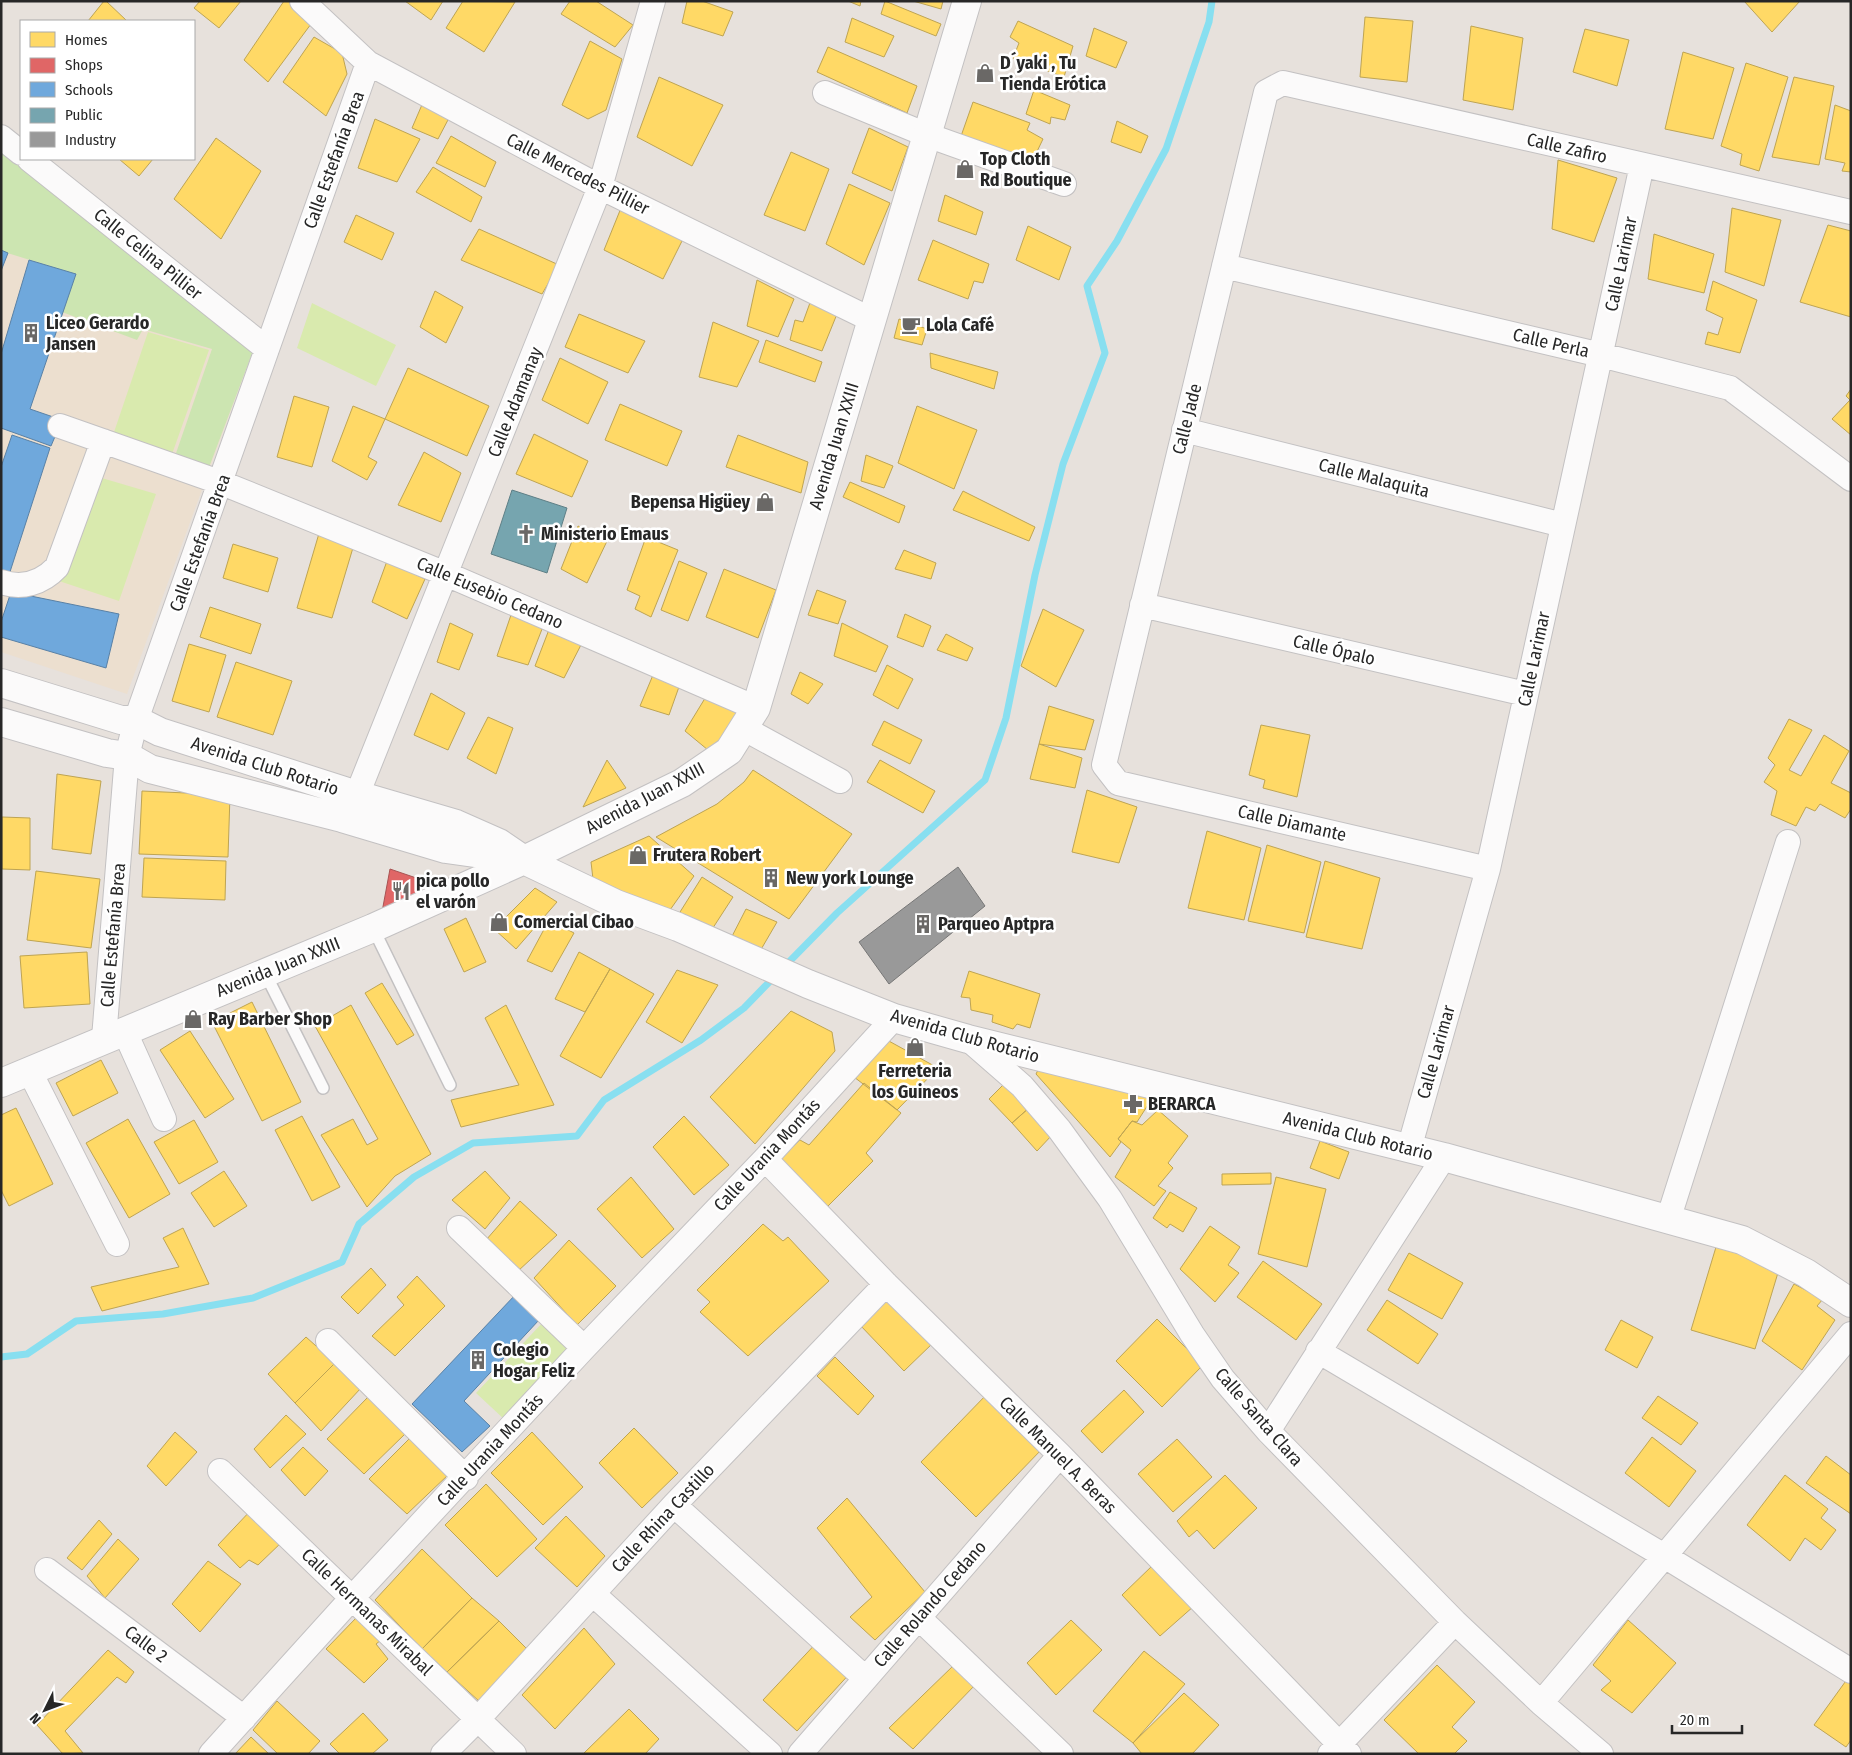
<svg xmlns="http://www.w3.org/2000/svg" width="1852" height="1755" viewBox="0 0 1852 1755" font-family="'Fira Sans Condensed',sans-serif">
<rect width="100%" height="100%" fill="#e7e1dc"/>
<path fill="#ecdfcf" d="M1,151L253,351L127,694L1,652Z"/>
<path fill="#cce5b1" d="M1,151L253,351L208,470L174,459L212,349L143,329L137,340L62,312L75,274L1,251Z"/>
<path fill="#d9eaae" d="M312,303L396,345L376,386L297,348Z
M148,332L209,350L171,457L112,438Z
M95,476L156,494L119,601L59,581Z
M545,1320L573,1348L505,1420L476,1393Z"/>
<path fill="#ffd966" stroke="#bea453" d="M104,1H106L127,21H88Z
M200,1H241L219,28L194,8Z
M284,1H289L311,24L268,82L244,60Z
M405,1H443L431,20Z
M463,1L515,2L484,52L446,28Z
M570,1H596L633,25L615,47L561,14Z
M687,1H702L733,12L723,36L682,23Z
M848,1H861L860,6Z
M885,1L941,24L936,36L881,14Z
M913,1H943L941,9Z
M1744,1H1800L1772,32Z
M1365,17L1413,21L1407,82L1360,77Z
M852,18L894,36L884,57L845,42Z
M1018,21L1073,46L1064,77L1013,58L1019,43L1010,37Z
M1471,26L1523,38L1513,110L1463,100Z
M1094,28L1127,42L1116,68L1086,56Z
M1585,29L1629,40L1617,86L1573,72Z
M314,37L342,53L347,74L326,116L283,82Z
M590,41L622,59L606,110L588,119L562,105Z
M828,47L917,86L907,113L817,72Z
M1683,52L1734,68L1713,139L1665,129Z
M1746,63L1788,77L1759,171L1740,165L1742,154L1721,146Z
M659,77L723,105L692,166L637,137Z
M1794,77L1834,86L1819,165L1772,157Z
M1034,90L1070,105L1065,120L1051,117L1050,124L1026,114Z
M424,100L450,116L438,139L412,128Z
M973,102L1030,123L1027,130L1043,139L1031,164L960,139Z
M1835,105L1851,111V172L1842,171L1845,163L1825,159Z
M375,119L420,139L397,182L358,168Z
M1117,121L1148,136L1141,153L1111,142Z
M869,128L908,147L892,191L852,173Z
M451,136L496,162L485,187L436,163Z
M216,138L261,171L221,239L174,199Z
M791,152L829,169L805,231L764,215Z
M119,159H153L139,176Z
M1558,160L1617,178L1594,242L1552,229Z
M433,167L482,197L471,222L416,192Z
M849,184L890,203L864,265L826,244Z
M945,195L983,212L976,235L938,221Z
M621,208L683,239L663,279L604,250Z
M1732,208L1781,220L1764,286L1725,272Z
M356,215L394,233L382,260L344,242Z
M1828,225L1851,231V317L1800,302Z
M1028,226L1071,247L1059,280L1016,260Z
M479,229L559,265L542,294L461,260Z
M1654,234L1714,254L1704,293L1648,279Z
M933,240L989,264L983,283L974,281L968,299L918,280Z
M757,280L794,299L778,337L747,326Z
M1713,281L1757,300L1740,353L1705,344L1708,332L1718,335L1723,318L1706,310Z
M435,291L463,307L446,343L420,327Z
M811,300L837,314L822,351L790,340L795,320L803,322Z
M579,314L645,341L628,373L565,347Z
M899,319L927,329L922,345L894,338Z
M713,322L759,341L737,387L699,377Z
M766,340L822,362L815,382L759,362Z
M930,353L998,372L994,389L931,368Z
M560,358L608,382L588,424L542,400Z
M408,368L489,406L467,456L385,419Z
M1851,389V435L1832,419L1850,400L1846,396Z
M294,396L329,407L312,467L277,457Z
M620,404L682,431L667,466L605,440Z
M353,406L385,419L368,457L377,462L367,480L332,461Z
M917,406L977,430L954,489L898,463Z
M534,434L588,461L572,497L516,474Z
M738,435L808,462L801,493L726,467Z
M424,452L461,473L441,522L398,505Z
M866,455L893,466L884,488L861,481Z
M850,482L905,506L899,523L843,497Z
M963,491L1035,527L1029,541L953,510Z
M578,526L608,539L587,583L561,569Z
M320,530L355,541L332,618L297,608Z
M646,537L678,550L651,617L635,609L640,596L627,590Z
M233,544L278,558L268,592L223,578Z
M904,550L936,563L931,579L895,569Z
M387,561L425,579L407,619L372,602Z
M679,561L707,573L688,621L661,610Z
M724,569L776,590L758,638L706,617Z
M817,590L846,601L838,624L808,615Z
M210,607L261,624L251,654L200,637Z
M1043,609L1084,630L1056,687L1021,666Z
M512,612L544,624L528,665L497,656Z
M905,614L931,626L923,647L897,637Z
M450,623L473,634L459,670L437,662Z
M842,623L888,646L876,672L834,656Z
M550,627L583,641L564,678L535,666Z
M946,634L973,648L967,661L937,650Z
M189,644L226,655L209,712L172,701Z
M236,662L292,681L273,735L217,717Z
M887,665L913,679L898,709L873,695Z
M800,672L823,684L808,704L791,694Z
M653,675L680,684L669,715L640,706Z
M431,693L465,713L448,750L414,735Z
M707,695L738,712L729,731L708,750L685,731Z
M1049,706L1094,720L1085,750L1039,744Z
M488,717L513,728L496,774L467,758Z
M1789,719L1812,730L1789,770L1801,776L1824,735L1849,751L1831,783L1851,793V809L1845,818L1820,804L1815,811L1806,807L1796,826L1771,815L1777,791L1764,782L1775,765L1768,758Z
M884,721L922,740L910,764L872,745Z
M1261,725L1310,735L1297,797L1263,788L1265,780L1249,775Z
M1039,744L1082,758L1075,788L1030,779Z
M607,760L626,788L583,807Z
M880,760L935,791L923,813L867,782Z
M753,770L852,834L789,919L656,837L717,804L744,782Z
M57,774L101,781L91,854L52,849Z
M1087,790L1137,807L1119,863L1072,852Z
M142,791L230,795L228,857L139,854Z
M2,817L30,818V870L2,869Z
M1207,831L1261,848L1244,920L1188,908Z
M649,836L694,876L665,917L593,879L591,862Z
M1267,845L1321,862L1304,933L1248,921Z
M144,858L226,861L225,900L142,897Z
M1325,861L1380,878L1362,949L1306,937Z
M36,871L100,879L91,948L27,940Z
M702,877L733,897L707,937L675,920Z
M535,888L557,902L516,949L494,929Z
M746,909L777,922L756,958L727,946Z
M466,918L486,962L464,972L444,929Z
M549,920L574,933L552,972L527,961Z
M87,952L90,1004L24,1008L20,956Z
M579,952L610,969L585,1012L555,999Z
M610,969L654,994L601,1078L560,1056Z
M677,970L718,985L682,1043L646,1022Z
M969,971L1040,994L1030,1028L1017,1024L1013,1029L992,1022L993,1015L971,1010L970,998L961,997Z
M382,983L414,1035L397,1045L365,993Z
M252,1002L301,1102L262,1121L212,1022Z
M351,1005L431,1154L395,1176L367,1207L321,1135L353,1119L367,1145L378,1139L315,1026Z
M506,1005L554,1105L461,1127L451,1100L519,1085L485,1018Z
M791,1011L832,1032L835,1051L755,1144L710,1097Z
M190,1031L234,1099L205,1118L160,1050Z
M887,1040L938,1068L897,1110L854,1077Z
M101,1060L118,1093L73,1116L56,1083Z
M1042,1062L1153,1097L1137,1122L1132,1121L1118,1139L1121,1142L1110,1157L1036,1074Z
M864,1083L901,1113L866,1153L873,1161L827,1207L780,1160L800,1140L809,1145Z
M1005,1083L1030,1107L1012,1123L989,1099Z
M1030,1107L1053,1134L1037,1151L1012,1123Z
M16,1108L53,1184L9,1206L1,1190V1115Z
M1158,1110L1188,1136L1168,1163L1173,1168L1158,1186L1166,1191L1154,1206L1115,1177L1131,1150L1118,1139L1132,1121L1142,1125Z
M302,1116L340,1187L312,1201L275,1130Z
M684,1116L729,1165L694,1195L653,1147Z
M128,1119L170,1194L129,1218L86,1143Z
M194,1120L218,1162L179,1184L154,1142Z
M1320,1141L1349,1152L1339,1179L1310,1168Z
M224,1171L247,1206L214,1227L191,1193Z
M485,1171L510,1198L485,1229L452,1200Z
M1271,1173V1184L1222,1185V1174Z
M631,1177L674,1229L642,1258L597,1209Z
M1276,1177L1326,1189L1307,1267L1258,1254Z
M1170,1192L1197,1208L1183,1232L1170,1224L1167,1228L1153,1218Z
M520,1201L557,1235L518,1271L486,1240Z
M763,1224L783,1241L788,1237L829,1281L748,1356L700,1312L710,1302L697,1290Z
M1210,1226L1240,1247L1228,1265L1239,1273L1215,1302L1180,1269Z
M183,1228L209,1284L102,1311L91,1287L179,1267L163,1238Z
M569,1240L616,1286L577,1325L534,1278Z
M1716,1247L1780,1266L1755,1349L1691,1330Z
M1409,1253L1463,1283L1442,1319L1388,1290Z
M1263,1261L1322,1304L1296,1340L1237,1297Z
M371,1268L386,1285L358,1314L341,1297Z
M417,1276L445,1306L395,1356L372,1336L404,1305L397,1297Z
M1794,1284L1823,1299L1817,1306L1835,1320L1802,1370L1762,1341Z
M885,1297L934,1342L904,1371L859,1324Z
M1387,1300L1438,1334L1418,1364L1367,1330Z
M1157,1319L1203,1365L1162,1407L1116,1361Z
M1621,1320L1653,1337L1637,1368L1605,1350Z
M306,1337L335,1363L295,1403L268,1374Z
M835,1357L874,1396L858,1415L817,1376Z
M335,1363L361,1388L321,1431L295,1403Z
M1124,1390L1144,1412L1102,1453L1081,1431Z
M989,1392L1044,1447L976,1517L921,1462Z
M1658,1396L1698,1423L1681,1445L1642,1418Z
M368,1397L406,1433L364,1474L327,1439Z
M286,1415L306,1434L270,1468L254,1449Z
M634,1428L678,1473L642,1508L599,1463Z
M175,1432L197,1452L166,1486L147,1466Z
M532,1432L583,1487L543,1525L491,1473Z
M411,1437L449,1474L407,1514L369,1479Z
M1652,1437L1696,1471L1669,1507L1625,1473Z
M1177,1439L1212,1477L1173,1512L1138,1474Z
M303,1447L328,1471L305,1496L281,1470Z
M1826,1456L1851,1475V1514L1806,1483Z
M1225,1475L1257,1508L1214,1549L1197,1530L1189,1537L1177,1521Z
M1785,1475L1828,1509L1821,1518L1836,1530L1821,1550L1805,1538L1790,1561L1747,1525Z
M486,1484L537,1539L497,1577L445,1525Z
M847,1498L925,1592L875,1640L850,1617L872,1597L817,1528Z
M253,1508L284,1540L258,1565L249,1560L240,1568L218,1545Z
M566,1516L605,1556L577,1587L535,1548Z
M99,1520L112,1534L82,1570L67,1558Z
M118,1539L139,1559L105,1598L87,1576Z
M422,1549L472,1598L422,1649L375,1600Z
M208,1561L241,1584L200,1632L172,1604Z
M1153,1565L1194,1606L1160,1636L1122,1595Z
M472,1598L499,1621L447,1672L422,1649Z
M357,1617L381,1640L376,1644L388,1659L364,1683L326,1649Z
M1071,1620L1102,1650L1056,1695L1027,1663Z
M1628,1620L1676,1663L1632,1713L1601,1690L1611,1681L1593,1665Z
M499,1621L529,1651L480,1702L447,1672Z
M584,1628L615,1664L555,1729L522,1695Z
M820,1639L853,1670L797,1731L763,1700Z
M108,1650L134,1672L126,1683L117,1677L65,1731L83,1753L63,1754L37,1725Z
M1144,1651L1185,1684L1133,1743L1093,1711Z
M954,1665L977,1683L913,1749L889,1728Z
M1437,1665L1475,1702L1452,1727L1467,1741L1454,1754H1419L1384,1720Z
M1848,1678L1851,1679V1740L1846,1747L1814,1725Z
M1184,1693L1219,1725L1192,1754H1142L1133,1743Z
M277,1701L320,1741L308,1754H278L253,1730Z
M629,1709L659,1739L645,1754H583Z
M363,1713L388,1740L372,1754H340L330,1744Z
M251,1737L269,1754H235Z"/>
<path fill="#e06666" stroke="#a85353" d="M390,869L428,882L425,895L382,912Z"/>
<path fill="#6fa8dc" stroke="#5981a6" d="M1,250L8,253L1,271Z
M29,260L76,274L30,409L62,420L51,446L1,428V354Z
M12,435L50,448L8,578L1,576V467Z
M11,592L119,614L106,668L1,637V622Z
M516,1294L539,1320L464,1401L490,1426L462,1452L412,1404Z"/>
<path fill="#76a5af" stroke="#5e7f86" d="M512,490L567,508L547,573L491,554Z"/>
<path fill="#999" stroke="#777" d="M958,867L985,906L889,984L859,942Z"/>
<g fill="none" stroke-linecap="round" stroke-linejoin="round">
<path stroke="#88dff0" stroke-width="7" d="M785,966L837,913L985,780L1006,718L1035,575L1063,464L1105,353L1087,286L1117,241L1166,149L1209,22L1212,1
M1,1357L27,1354L76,1321L163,1314L253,1298L342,1262L359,1224L414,1177L473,1143L577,1136L604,1100L701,1040L744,1008L775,976"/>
<g stroke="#c3c1c2" stroke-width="14">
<path id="service" d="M373,928L450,1085
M265,973L323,1088"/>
</g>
<g stroke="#c3c1c2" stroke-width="26">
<path id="minor" d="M302,1L368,63L600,187L872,320
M825,93L927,135L1064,184
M1,137L21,153
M29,159L267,349
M1224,266L1601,355L1730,388L1851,479
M60,426L222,483L446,574L756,708
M1184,430L1563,525
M1,582C22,589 42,583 57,567L103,441
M1142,605L1526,694
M743,728L840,781
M357,795L600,187L653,1
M1488,869L1118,783L1104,765L1266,92L1283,83L1851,212
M124,1030L164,1119
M104,1038L127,756L136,720L368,63
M968,1039L1022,1086L1059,1129L1110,1199L1192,1334L1223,1379L1268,1431L1455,1622L1541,1703L1601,1754
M29,1070L117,1244
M1409,1149L1488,869L1642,165
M765,1159L886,1284L1060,1455L1349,1754
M1668,1220L1788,842
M459,1228L584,1348
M328,1341L466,1478
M1318,1351L1666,1557L1851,1671
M1268,1431L1444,1157
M220,1471L514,1754
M674,1505L865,1678
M47,1570L244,1718
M593,1594L770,1754
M919,1618L1061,1754
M1541,1703L1851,1334
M211,1754L352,1598L584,1348L765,1159L894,1018
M443,1754L478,1719L674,1505L886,1284
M800,1754L1060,1455
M1330,1754L1455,1622"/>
</g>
<g stroke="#c3c1c2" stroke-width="30">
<path id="secondary" d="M1,683L121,720H136L160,732L357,795L456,824L499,843L524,860L616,904L678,927L808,984L894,1018L968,1039L1444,1157L1742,1240L1806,1273L1851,1303
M1,722L107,753L127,756L150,769L342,818L446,849L510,858
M1,1083L373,928L524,860L682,783L729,751L756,708L967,1"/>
</g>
<use href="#service" stroke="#fbfafa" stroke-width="11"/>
<use href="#minor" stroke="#fbfafa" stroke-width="24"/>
<use href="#secondary" stroke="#fbfafa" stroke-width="28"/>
</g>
<defs>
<g id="shop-bare" transform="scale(1.5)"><path d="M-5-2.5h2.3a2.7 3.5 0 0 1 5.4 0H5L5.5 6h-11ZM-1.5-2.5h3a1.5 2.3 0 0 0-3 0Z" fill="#6a6866" stroke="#fff" stroke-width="2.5" paint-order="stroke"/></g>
<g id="cafe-bare" transform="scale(1.5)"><path d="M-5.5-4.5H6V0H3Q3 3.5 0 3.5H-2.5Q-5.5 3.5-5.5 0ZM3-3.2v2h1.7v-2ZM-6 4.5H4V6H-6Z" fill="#6a6866" stroke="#fff" stroke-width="2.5" paint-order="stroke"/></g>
<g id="building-bare" transform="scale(1.5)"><path d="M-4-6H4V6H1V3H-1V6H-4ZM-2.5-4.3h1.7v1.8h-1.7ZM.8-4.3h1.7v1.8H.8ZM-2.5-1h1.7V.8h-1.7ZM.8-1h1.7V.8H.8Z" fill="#6a6866" stroke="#fff" stroke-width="2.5" paint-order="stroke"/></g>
<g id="church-bare" transform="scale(1.5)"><path d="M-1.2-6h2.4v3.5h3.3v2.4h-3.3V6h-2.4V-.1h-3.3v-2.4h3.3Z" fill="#6a6866" stroke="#fff" stroke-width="2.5" paint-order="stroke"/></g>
<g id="restaurant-bare" transform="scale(1.5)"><path d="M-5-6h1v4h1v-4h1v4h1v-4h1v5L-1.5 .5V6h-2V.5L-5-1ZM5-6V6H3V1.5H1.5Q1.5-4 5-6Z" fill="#6a6866" stroke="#fff" stroke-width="2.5" paint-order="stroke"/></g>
<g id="pharmacy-bare" transform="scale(1.5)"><path d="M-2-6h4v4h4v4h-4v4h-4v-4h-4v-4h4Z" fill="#6a6866" stroke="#fff" stroke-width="2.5" paint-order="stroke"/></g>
</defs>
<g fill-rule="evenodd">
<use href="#shop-bare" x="985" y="73"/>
<use href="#shop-bare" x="965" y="169"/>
<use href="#cafe-bare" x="911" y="325"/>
<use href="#building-bare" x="31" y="333"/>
<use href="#shop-bare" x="765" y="502"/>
<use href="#church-bare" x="526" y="534"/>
<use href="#shop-bare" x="638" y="855"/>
<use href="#building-bare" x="771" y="878"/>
<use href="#restaurant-bare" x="401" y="891"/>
<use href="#shop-bare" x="499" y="922"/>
<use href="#building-bare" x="923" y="924"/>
<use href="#shop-bare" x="193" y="1019"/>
<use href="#shop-bare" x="915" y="1047"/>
<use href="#pharmacy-bare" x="1133" y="1104"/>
<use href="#building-bare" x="478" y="1360"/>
</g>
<g text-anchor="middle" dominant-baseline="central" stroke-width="5" stroke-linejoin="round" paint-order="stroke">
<g font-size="18" font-weight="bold" fill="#272727" stroke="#fff" text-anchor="start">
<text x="1000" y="63">D´yaki , Tu<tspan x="1000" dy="21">Tienda Erótica</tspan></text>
<text x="980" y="159">Top Cloth<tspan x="980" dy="21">Rd Boutique</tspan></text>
<text x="46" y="323">Liceo Gerardo<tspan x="46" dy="21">Jansen</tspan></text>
<text x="926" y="325">Lola Café</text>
<text x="750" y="502" text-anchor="end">Bepensa Higüey</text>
<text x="541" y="534">Ministerio Emaus</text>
<text x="653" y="855">Frutera Robert</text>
<text x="786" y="878">New york Lounge</text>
<text x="416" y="881">pica pollo<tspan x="416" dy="21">el varón</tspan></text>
<text x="514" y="922">Comercial Cibao</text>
<text x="938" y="924">Parqueo Aptpra</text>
<text x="208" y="1019">Ray Barber Shop</text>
<text x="915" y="1071" text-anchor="middle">Ferreteria<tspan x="915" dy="21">los Guineos</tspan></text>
<text x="1148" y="1104">BERARCA</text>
<text x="493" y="1350">Colegio<tspan x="493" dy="21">Hogar Feliz</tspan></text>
</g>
<g font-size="18" fill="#272727" stroke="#fff">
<text transform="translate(1567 148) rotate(13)">Calle Zafiro</text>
<text transform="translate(334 160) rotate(-70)">Calle Estefanía Brea</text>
<text transform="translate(578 174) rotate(27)">Calle Mercedes Pillier</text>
<text transform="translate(148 254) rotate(39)">Calle Celina Pillier</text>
<text transform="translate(1621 264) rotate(-78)">Calle Larimar</text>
<text transform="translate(1551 343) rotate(13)">Calle Perla</text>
<text transform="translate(515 402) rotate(-68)">Calle Adamanay</text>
<text transform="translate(1187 419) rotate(-76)">Calle Jade</text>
<text transform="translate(834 446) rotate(-73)">Avenida Juan XXIII</text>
<text transform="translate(1374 478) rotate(14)">Calle Malaquita</text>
<text transform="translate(200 543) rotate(-70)">Calle Estefanía Brea</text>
<text transform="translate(490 593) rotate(23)">Calle Eusebio Cedano</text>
<text transform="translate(1334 650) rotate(13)">Calle Ópalo</text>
<text transform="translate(1534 659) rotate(-78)">Calle Larimar</text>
<text transform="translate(265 766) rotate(18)">Avenida Club Rotario</text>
<text transform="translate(645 798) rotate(-28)">Avenida Juan XXIII</text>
<text transform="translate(1292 823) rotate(13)">Calle Diamante</text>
<text transform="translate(113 935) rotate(-85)">Calle Estefanía Brea</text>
<text transform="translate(278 967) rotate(-22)">Avenida Juan XXIII</text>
<text transform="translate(965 1036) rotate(16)">Avenida Club Rotario</text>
<text transform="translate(1436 1052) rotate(-74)">Calle Larimar</text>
<text transform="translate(1358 1136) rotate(14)">Avenida Club Rotario</text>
<text transform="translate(767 1155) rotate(-47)">Calle Urania Montás</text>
<text transform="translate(1259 1417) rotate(49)">Calle Santa Clara</text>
<text transform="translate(490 1450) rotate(-47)">Calle Urania Montás</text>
<text transform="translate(1058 1455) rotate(45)">Calle Manuel A. Beras</text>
<text transform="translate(663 1518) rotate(-47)">Calle Rhina Castillo</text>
<text transform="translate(930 1604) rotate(-49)">Calle Rolando Cedano</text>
<text transform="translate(367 1612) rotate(44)">Calle Hermanas Mirabal</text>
<text transform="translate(146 1644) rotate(37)">Calle 2</text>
</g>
</g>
<rect width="1852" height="1755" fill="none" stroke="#272727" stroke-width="5"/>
<rect x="20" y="20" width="175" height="140" fill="#ffffff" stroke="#a9a9a9"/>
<rect x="30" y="32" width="25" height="15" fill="#ffd966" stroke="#a9a9a9"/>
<text x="65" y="45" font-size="15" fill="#272727">Homes</text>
<rect x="30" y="58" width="25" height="15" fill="#e06666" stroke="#a9a9a9"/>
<text x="65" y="70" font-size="15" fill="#272727">Shops</text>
<rect x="30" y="82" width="25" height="15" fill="#6fa8dc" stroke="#a9a9a9"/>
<text x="65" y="95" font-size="15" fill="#272727">Schools</text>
<rect x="30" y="108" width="25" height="15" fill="#76a5af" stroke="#a9a9a9"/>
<text x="65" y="120" font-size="15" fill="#272727">Public</text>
<rect x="30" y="132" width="25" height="15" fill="#999999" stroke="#a9a9a9"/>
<text x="65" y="145" font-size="15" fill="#272727">Industry</text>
<g transform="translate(45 1710) rotate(228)" stroke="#ffffff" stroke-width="4" paint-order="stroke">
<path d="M0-4L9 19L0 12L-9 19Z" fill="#272727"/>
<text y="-8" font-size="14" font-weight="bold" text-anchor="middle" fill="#272727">N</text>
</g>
<path d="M1672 1725v8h70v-8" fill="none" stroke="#272727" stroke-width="2.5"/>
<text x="1680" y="1725" font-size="15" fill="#272727" stroke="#ffffff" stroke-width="4" paint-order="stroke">20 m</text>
</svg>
